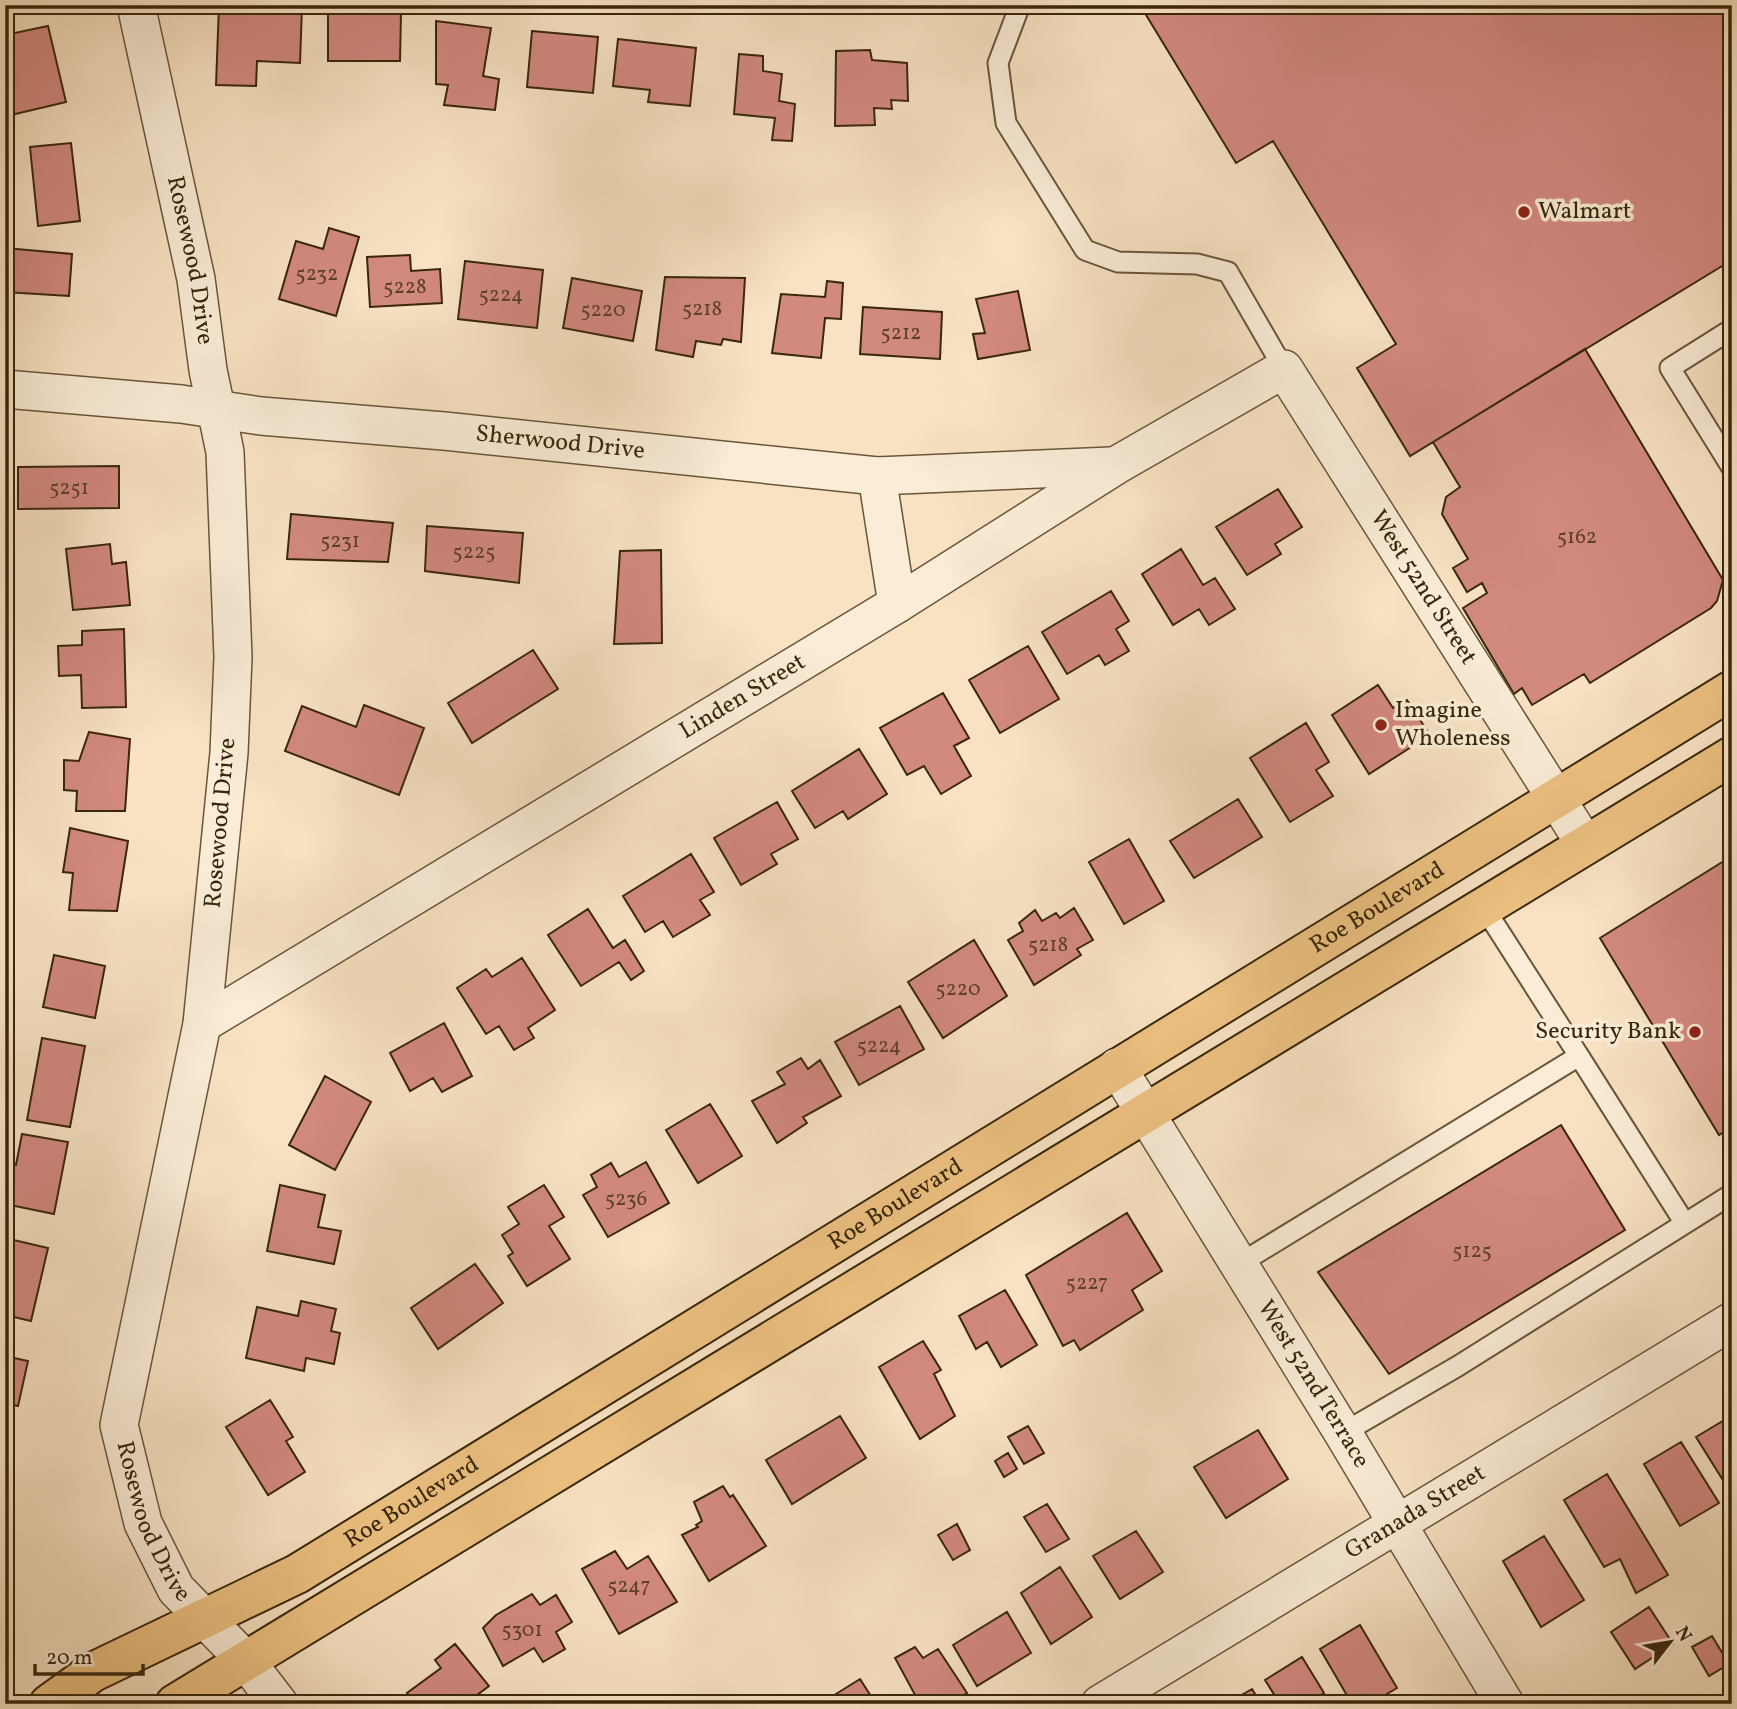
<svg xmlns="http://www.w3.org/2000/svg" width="1737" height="1709" viewBox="0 0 1737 1709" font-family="Vollkorn,serif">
<rect width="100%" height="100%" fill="#f8e2c2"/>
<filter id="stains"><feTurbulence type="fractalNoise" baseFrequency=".00286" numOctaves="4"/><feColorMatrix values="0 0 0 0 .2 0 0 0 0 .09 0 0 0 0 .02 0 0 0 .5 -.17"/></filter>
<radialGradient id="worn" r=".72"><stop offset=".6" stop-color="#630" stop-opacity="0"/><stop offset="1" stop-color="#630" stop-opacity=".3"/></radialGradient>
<path fill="#d28980" stroke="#38270c" stroke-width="2" d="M5,5H41L5,17Z
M219,5L302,6L300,63L257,61L256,86L216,85Z
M1140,5H1732V260L1410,456L1357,368L1396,344L1273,141L1236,163Z
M328,13H401L400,61H328Z
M436,21L491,28L483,76L499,79L495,110L444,105L448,85L436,84Z
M48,26L66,102L7,116L5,35Z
M532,31L598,37L593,93L527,87Z
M618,39L696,48L690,106L648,102L650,90L613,86Z
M870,50L872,60L907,63L908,101L891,100L892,109L874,108L875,125L835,126L836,51Z
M739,54L763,56V71L782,74L779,101L795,104L792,141L772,140L775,118L734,114Z
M71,143L80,221L38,226L30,147Z
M329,228L359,237L336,316L279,299L296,241L323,249Z
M5,248L72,254L69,296L5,292Z
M410,255L411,271L440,269L442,303L370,307L367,257Z
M465,261L543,270L537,328L458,319Z
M665,277L745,278L741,342L723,339L721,345L696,341L693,357L656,350Z
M572,278L642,291L633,341L563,328Z
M827,281L843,283L841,319L825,318L821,358L772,353L781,294L825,297Z
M1018,291L1030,350L978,359L973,334L985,333L976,299Z
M863,307L942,312L940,359L860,354Z
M1585,349L1723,580L1717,601L1711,608L1590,683L1584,674L1532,705L1522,688L1514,694L1463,608L1487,593L1482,583L1467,592L1453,568L1468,559L1442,514L1446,497L1460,487L1433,442Z
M119,466V508L18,509V467Z
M1278,489L1302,527L1275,544L1281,554L1247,575L1216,527Z
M291,514L393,523L388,562L287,559Z
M427,526L523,533L519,583L425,571Z
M110,544L112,564L126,562L130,605L73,610L66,549Z
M1181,549L1203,585L1215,578L1235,609L1209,625L1199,609L1173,625L1142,574Z
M661,550L662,643L614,644L620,551Z
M1111,591L1129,621L1116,629L1129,651L1105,665L1099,655L1067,674L1042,632Z
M124,629L126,707L82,708L81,675L59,676L58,646L82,645V631Z
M1028,646L1059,699L1000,733L969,680Z
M533,650L558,689L472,743L448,703Z
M1378,685L1393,708L1407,700L1430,735L1369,774L1332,715Z
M943,693L969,738L954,746L971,776L941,794L924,766L907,775L880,728Z
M364,705L424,728L399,795L285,751L302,706L356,727Z
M1306,723L1329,762L1316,770L1333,796L1290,822L1250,758Z
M89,732L130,739L125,811H76L77,791L64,790V760L79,761Z
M859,749L887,794L848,819L843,811L815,828L792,791Z
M1238,799L1262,837L1194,878L1170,841Z
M777,802L798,839L771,854L777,864L741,885L714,838Z
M70,828L128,841L117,911L69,910L73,873L63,872Z
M1129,839L1164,901L1124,924L1089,862Z
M691,854L714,892L700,900L710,915L673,937L663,921L645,932L623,896Z
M1732,856V1127L1719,1135L1600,938Z
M1074,908L1093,940L1077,949L1081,955L1034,985L1008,940L1023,931L1019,923L1035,910L1042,921L1056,913L1060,918Z
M588,909L613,948L625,940L644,971L631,980L619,962L581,986L548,935Z
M974,940L1007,996L943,1038L908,982Z
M54,955L105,966L95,1018L43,1007Z
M522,958L555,1010L528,1028L534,1038L514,1050L499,1026L486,1034L457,988L486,969L492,977Z
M900,1006L924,1049L859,1085L835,1042Z
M444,1023L472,1076L442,1092L433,1078L410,1091L390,1053Z
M42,1038L85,1046L70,1127L27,1120Z
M801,1058L808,1069L820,1060L841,1096L803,1117L807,1123L777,1143L752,1101L785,1084L777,1072Z
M325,1076L371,1102L335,1170L289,1145Z
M710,1104L742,1156L698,1183L666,1130Z
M1561,1125L1625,1230L1389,1374L1318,1272Z
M22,1134L68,1142L54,1214L5,1204L9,1163L16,1165Z
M646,1162L669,1203L608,1237L583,1195L597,1187L591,1175L611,1163L619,1177Z
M280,1185L325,1195L318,1227L341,1231L334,1264L267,1251Z
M544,1185L564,1217L549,1226L570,1259L527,1286L508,1256L513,1253L502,1235L519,1224L508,1207Z
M1127,1213L1162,1271L1132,1290L1143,1310L1080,1350L1074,1340L1063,1346L1026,1275Z
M5,1238L48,1248L31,1321L5,1315Z
M475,1264L503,1303L438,1349L411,1308Z
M1005,1290L1037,1345L1001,1367L987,1342L976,1349L959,1316Z
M301,1301L336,1309L331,1331L340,1333L334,1364L306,1358L304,1371L246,1358L257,1307L298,1316Z
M923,1341L941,1370L934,1374L955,1416L920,1439L879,1367Z
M5,1356L28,1361L18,1406L5,1403Z
M270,1400L293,1437L286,1441L305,1472L268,1495L226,1427Z
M840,1416L866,1458L792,1504L766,1460Z
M1726,1419L1729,1424L1732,1422V1481L1726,1485L1696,1437Z
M1028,1426L1044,1453L1024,1464L1008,1437Z
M1258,1430L1288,1479L1226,1518L1194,1467Z
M1681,1442L1719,1503L1680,1526L1644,1464Z
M1008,1453L1017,1469L1004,1477L995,1461Z
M1607,1474L1668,1575L1636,1593L1620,1559L1604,1567L1564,1500Z
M723,1486L730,1497L733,1495L766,1546L709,1581L682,1535L698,1527L696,1525L702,1521L694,1502Z
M1047,1504L1069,1539L1046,1552L1024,1517Z
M957,1524L970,1550L953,1560L938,1535Z
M1136,1531L1163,1572L1120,1599L1093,1556Z
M1544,1536L1584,1600L1541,1627L1503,1561Z
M615,1551L627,1569L648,1556L677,1602L619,1634L582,1569Z
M1060,1567L1092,1617L1051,1644L1021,1593Z
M532,1594L540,1605L556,1595L572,1622L556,1632L565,1649L543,1662L534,1648L503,1666L483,1628L496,1615Z
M1649,1607L1673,1644L1635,1669L1611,1632Z
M1007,1612L1031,1653L977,1686L953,1645Z
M1360,1625L1397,1688L1370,1704H1352L1320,1649Z
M1712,1636L1729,1664L1709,1676L1692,1647Z
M455,1644L489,1686L465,1704H416L407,1693L441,1668L435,1660Z
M915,1647L923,1658L938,1649L967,1693L949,1704H920L895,1658Z
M1302,1657L1324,1693L1306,1704H1280L1265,1680Z
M860,1679L876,1704H820Z
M1252,1689L1261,1704H1226Z"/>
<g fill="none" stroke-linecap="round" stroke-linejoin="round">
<g stroke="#68563a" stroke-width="23">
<path id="lane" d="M1020,5L998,63L1006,123L1085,250L1118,262L1197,264L1228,272L1284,369
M1732,329L1670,368L1732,468
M1483,906L1579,1056
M1239,1264L1579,1056L1684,1222
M1343,1433L1458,1366L1732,1194"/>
</g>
<g stroke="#68563a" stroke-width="40">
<g id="street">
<path id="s1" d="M136,5L196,279L208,370L225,452L233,657L229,753L202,1024L119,1425L143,1523L176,1589L246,1661L279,1704"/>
<path id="s2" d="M5,389L181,404L261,416L444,431L877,476L1111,466"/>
<path d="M877,476L897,604"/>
<path id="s3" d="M202,1024L897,604L1115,466L1284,369L1585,844"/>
<path id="s4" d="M1117,1067L1343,1433L1505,1704"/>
<path id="s5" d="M1100,1704L1732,1321"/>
</g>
</g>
<g stroke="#38270c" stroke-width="42">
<g id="primary">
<path id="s6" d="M49,1704L93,1672L297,1574L1732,690"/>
<path d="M175,1704L1732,756"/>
</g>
</g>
<use href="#lane" stroke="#faecd7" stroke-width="19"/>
<use href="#street" stroke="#faecd7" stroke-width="37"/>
<use href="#primary" stroke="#ecc181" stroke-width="38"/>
</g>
<g fill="#8f2418" stroke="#faecd7" stroke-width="2.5">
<circle cx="1524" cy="212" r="7"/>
<circle cx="1381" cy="725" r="7"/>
<circle cx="1695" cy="1032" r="7"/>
</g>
<g text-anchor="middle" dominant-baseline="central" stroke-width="7" stroke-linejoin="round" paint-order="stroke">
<g font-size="21" fill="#5e4029">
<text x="317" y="274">5232</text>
<text x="405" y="287">5228</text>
<text x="501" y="295">5224</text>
<text x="702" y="309">5218</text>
<text x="603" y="310">5220</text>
<text x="901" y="333">5212</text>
<text x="69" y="488">5251</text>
<text x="1577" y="537">5162</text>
<text x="340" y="541">5231</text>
<text x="474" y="552">5225</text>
<text x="1048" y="945">5218</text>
<text x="958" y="989">5220</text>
<text x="879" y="1046">5224</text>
<text x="626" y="1199">5236</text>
<text x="1472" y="1251">5125</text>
<text x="1087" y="1283">5227</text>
<text x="629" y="1586">5247</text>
<text x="522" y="1630">5301</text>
</g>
<g font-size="24" fill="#38270c" stroke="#faecd7" text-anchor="start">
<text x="1538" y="212">Walmart</text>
<text x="1395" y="711">Imagine<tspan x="1395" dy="28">Wholeness</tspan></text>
<text x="1681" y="1032" text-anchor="end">Security Bank</text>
</g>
<g font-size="24" fill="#38270c" stroke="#faecd7">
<text stroke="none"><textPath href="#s1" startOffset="261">Rosewood Drive</textPath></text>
<text stroke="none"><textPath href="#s2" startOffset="558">Sherwood Drive</textPath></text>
<text stroke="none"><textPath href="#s3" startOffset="1524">West 52nd Street</textPath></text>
<text stroke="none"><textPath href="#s3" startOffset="632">Linden Street</textPath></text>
<text transform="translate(221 823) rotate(-85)">Rosewood Drive</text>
<text stroke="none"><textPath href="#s6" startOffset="1550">Roe Boulevard</textPath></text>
<text stroke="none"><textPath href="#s6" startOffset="984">Roe Boulevard</textPath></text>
<text stroke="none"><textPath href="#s4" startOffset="373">West 52nd Terrace</textPath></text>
<text stroke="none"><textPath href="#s6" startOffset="416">Roe Boulevard</textPath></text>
<text stroke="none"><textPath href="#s5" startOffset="369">Granada Street</textPath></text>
<text stroke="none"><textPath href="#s1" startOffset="1542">Rosewood Drive</textPath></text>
</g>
</g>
<rect width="1737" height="1709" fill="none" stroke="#f8e2c2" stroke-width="28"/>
<rect x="7" y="7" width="1723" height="1695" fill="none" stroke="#38270c" stroke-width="3.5"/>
<rect x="14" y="14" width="1709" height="1681" fill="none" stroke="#38270c" stroke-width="2"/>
<g transform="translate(1670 1642) rotate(59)" stroke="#faecd7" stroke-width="5" paint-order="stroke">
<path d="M0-5L12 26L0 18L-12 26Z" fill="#38270c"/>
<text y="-10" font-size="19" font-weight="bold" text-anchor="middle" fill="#38270c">N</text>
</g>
<path d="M35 1664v10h108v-10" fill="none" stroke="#38270c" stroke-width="3.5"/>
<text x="46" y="1664" font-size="21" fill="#38270c" stroke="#faecd7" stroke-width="5" paint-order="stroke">20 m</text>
<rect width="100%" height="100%" filter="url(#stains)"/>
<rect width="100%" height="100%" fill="url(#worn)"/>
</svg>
